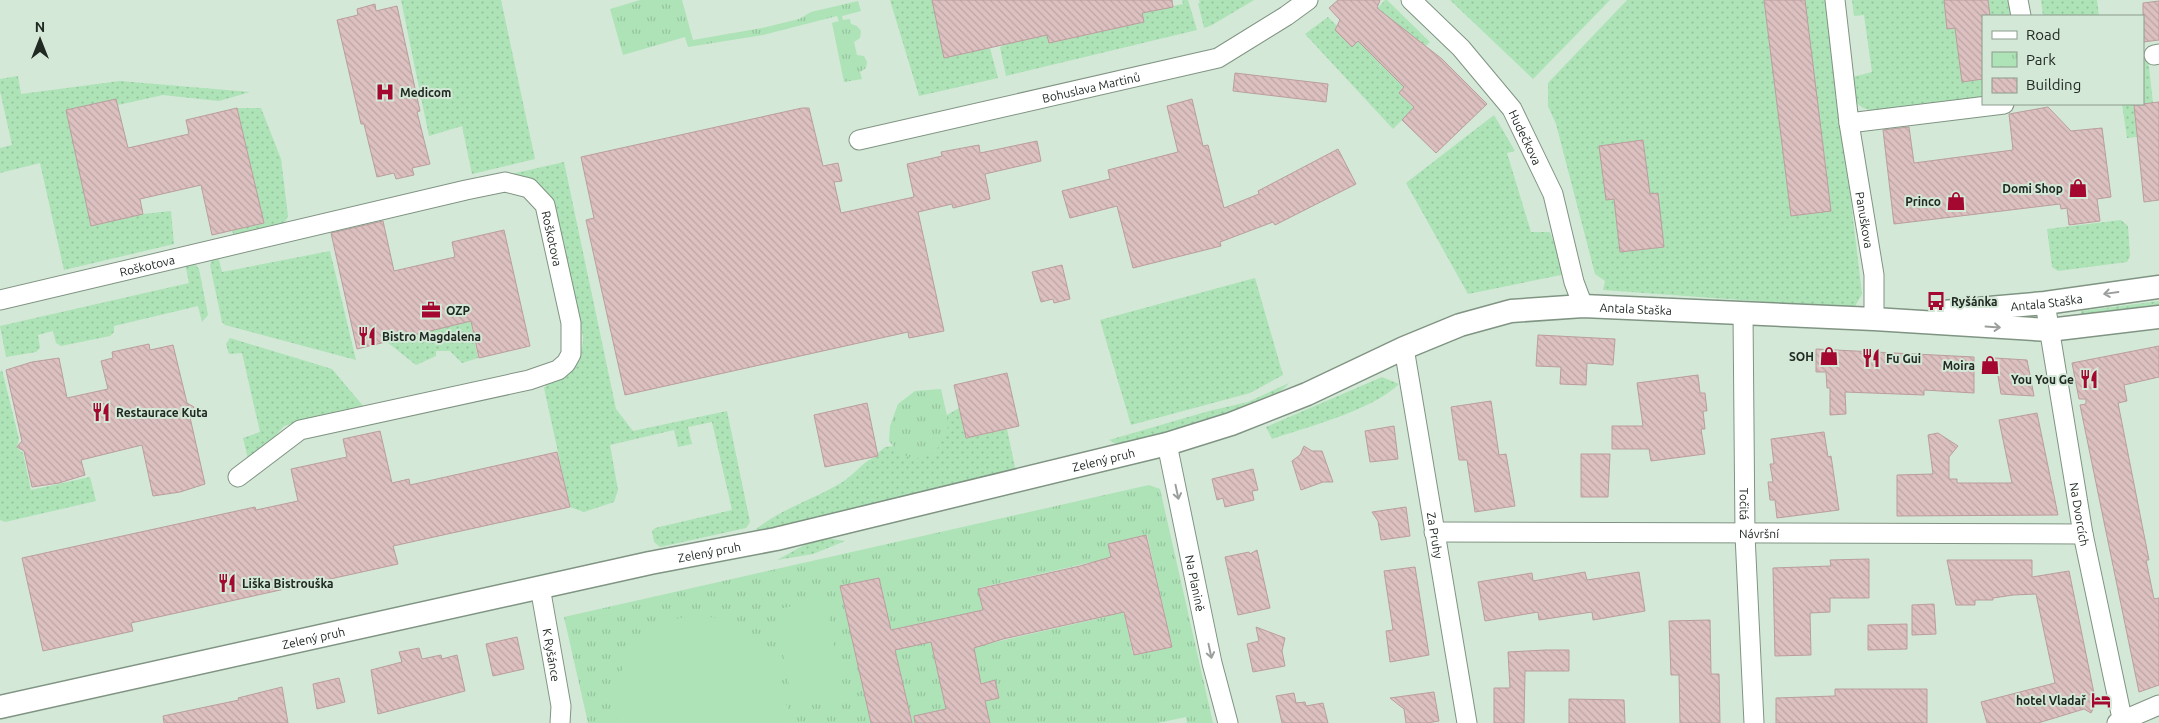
<svg xmlns="http://www.w3.org/2000/svg" width="2159" height="723" viewBox="0 0 2159 723" font-family="Ubuntu,sans-serif">
<defs>
<pattern id="grass-dots" width="8" height="8" patternUnits="userSpaceOnUse" patternTransform="scale(1.25)"><rect width="8" height="8" fill="#ade3b7"/><path d="M2 2h.1M6 6h.1" fill="none" stroke="#95c39d" stroke-width="1.8" stroke-linecap="round"/></pattern>
<pattern id="park-tufts" width="24" height="20" patternUnits="userSpaceOnUse" patternTransform="scale(1.25)"><rect width="24" height="20" fill="#ade3b7"/><path d="M3 7l-1-3M5 7V3M7 7l1-3M15 17l-1-3M17 17v-4M19 17l1-3" fill="none" stroke="#95c39d"/></pattern>
<pattern id="building-back-hatch" width="6" height="6" patternUnits="userSpaceOnUse" patternTransform="scale(1.25)"><rect width="6" height="6" fill="#ddc0c0"/><path d="M-1 5l2 2M0 0l6 6M5-1l2 2" fill="none" stroke="#bda5a5"/></pattern>
</defs>
<rect width="100%" height="100%" fill="#d3e8d6"/>
<path fill="url(#grass-dots)" fill-rule="evenodd" d="M401,0H501L535,159L472,174L462,126L429,136Z
M890,0H932L945,58L987,37L998,78L919,96Z
M1182,0H1188L1197,30L1006,76L1000,47L1003,46L1002,41L1047,35L1050,43L1144,22L1142,13L1183,4Z
M1199,0H1254L1212,25L1204,28L1198,3H1200Z
M1385,0H1387L1430,42L1420,51L1377,9Z
M1450,0H1610L1533,79Z
M1627,0H1764L1791,216L1831,211L1805,0H1827L1862,294L1854,308L1603,290L1605,281L1595,274L1556,124L1548,106V83ZM1643,140L1650,194L1658,193L1664,247L1620,252L1614,199H1606L1599,146Z
M1852,0H1944L1947,28H1955L1962,82L1983,79V97L1876,111C1853,108 1853,98 1849,78L1872,72L1864,15L1854,16Z
M1988,0H2012L2014,16H1990Z
M2041,0H2097L2099,16H2043Z
M1328,17L1338,27L1336,31L1351,46L1358,41L1381,64L1375,70L1382,64L1404,87L1399,93L1420,102L1393,129L1305,34Z
M2143,58H2148L2153,103L2134,105L2137,137L2127,138L2122,104H2143Z
M18,76L21,94L120,81L250,92L219,101L163,95L118,105L116,99L66,110L91,226L143,214L171,211L174,244L64,270L40,163L0,173V148L12,145L0,91V79Z
M237,108H261L281,159L288,216L283,226L234,237L232,230L264,223Z
M1494,115L1515,151L1507,153L1531,232H1550L1566,274L1468,294L1406,183Z
M564,162L616,409L633,431L727,411L750,522L746,528L660,547L654,542L652,531L655,528L732,510L712,422L688,427L692,444L678,447L674,430L610,445L618,490L614,502L584,512L570,507L544,388C562,367 583,368 583,337L552,202C540,178 525,180 502,176Z
M2121,220L2128,226L2130,256L2127,262L2058,271L2052,267L2047,229Z
M330,251L356,360L225,325L222,322L210,265L213,258L218,256L222,272Z
M185,263H194L199,269L208,315L202,322L198,306L114,326V332L110,336L61,346L56,343L53,331L38,335L40,348L36,352L6,357L0,326L189,283Z
M1255,278L1283,375L1250,393L1131,425L1100,320Z
M2159,301V306L2082,316L2081,311Z
M468,308L478,358L462,363L450,351H436V356L416,365L387,342L410,337Z
M230,338L332,369L364,407L284,426L252,463L248,459L243,438L260,432L242,353L229,354L226,344Z
M2,370L19,439L17,448L23,453L31,490L90,477L96,501L5,522L0,520V372Z
M1382,377L1399,384C1371,411 1309,426 1272,439L1266,427Z
M1289,383C1272,408 1156,435 1123,443H1115L1109,440L1209,411L1248,402Z
M959,408L966,438L1007,429L1016,472L752,533C778,509 814,500 844,481C856,473 864,460 878,456V453L885,447L894,446Z
M819,537L845,541L813,554L777,560Z"/>
<path fill="url(#park-tufts)" d="M640,0H682L693,40L762,28L799,19L811,12L858,1L861,11L842,16L843,20L850,19L851,24L857,26L861,31L860,38L854,42L857,55L864,56L867,62L866,68L860,72L862,79L844,82L832,23L839,21L837,16L763,35L688,47L685,37L623,55L610,9Z
M941,389L949,425L935,453L914,459L899,453L889,441L890,426L898,404L915,391Z
M1149,485L1160,489L1213,723H1187L1186,717L1158,723H990L985,701L998,698L994,680L981,684L970,633L991,643L1105,617L1102,603L1121,599L1133,655L1172,646L1147,535L1108,544L1117,579L1092,562L979,588L983,610L891,630L879,578L840,587L871,723H588L564,617Z
M931,642L946,709L931,723H906L912,721L895,650Z"/>
<path fill="#ade3b7" d="M825,599L844,698L794,708L774,610Z
M711,617L734,623L776,662L791,723H618C607,679 634,629 680,618C689,616 701,618 711,617Z"/>
<path fill="url(#building-back-hatch)" stroke="#ba9e9e" d="M932,0H1172L1173,7L1142,13L1144,22L1049,43L1047,35L944,58Z
M1338,0H1380L1377,8L1442,59L1487,104L1436,153L1402,120L1414,107L1399,93L1404,87L1358,41L1352,47L1335,30L1340,20L1329,8Z
M1764,0H1805L1831,211L1791,216Z
M1944,0H1988L1990,16H1983V79L1962,82L1955,28L1947,29Z
M2159,1V40L2143,42V3Z
M375,4L376,11L397,6L420,111L417,112L430,164L412,168L414,175L396,179L394,173L377,177L364,124H361L337,20L358,15L357,9Z
M1235,73L1328,84L1326,102L1233,91Z
M116,99L128,148L189,134L186,120L237,108L264,223L212,235L201,185L140,199L143,214L91,226L66,110Z
M1192,99L1203,146L1208,145L1224,208L1259,194L1258,191L1338,149L1356,184L1275,225L1273,222L1220,242L1221,246L1133,268L1117,206L1070,218L1062,191L1110,179L1108,170L1178,152L1167,106Z
M2159,102V200L2144,202L2134,105Z
M2048,107L2071,131L2102,128L2111,197L2097,199L2100,221L2069,225L2067,208L2061,209L2060,204L1894,224L1883,130L1909,127L1914,163L2013,150L2009,114Z
M802,108H809L823,166L838,163L842,181L834,182L841,213L914,197L907,164L942,156L941,152L979,145L980,153L1037,141L1041,161L985,174L990,199L953,208L952,204L918,212L944,331L909,338L908,332L625,395L586,220L594,218L581,157Z
M1643,140L1650,194L1658,193L1664,247L1620,252L1614,199L1606,200L1599,146Z
M383,221L394,271L455,257L452,242L504,230L530,346L479,358L471,321L357,349L331,233Z
M1062,265L1070,299L1054,303L1053,299L1041,302L1032,272Z
M1538,335L1615,339L1613,365L1587,363L1586,385L1560,384L1561,367L1536,366Z
M149,344L150,350L173,345L187,403L194,407L189,413L205,484L180,492L153,496L142,445L81,460L85,475L59,483L32,487L24,451L17,447L22,441L6,370L32,362L59,358L67,398L108,389L101,361L113,358L112,352Z
M2159,346V377L2124,385L2127,401L2118,403L2149,560H2146L2154,599L2159,598V685L2139,692L2080,405L2086,404V399H2079L2072,363Z
M1816,349L1974,357V393L1924,390V395L1845,392L1846,414L1830,415V388H1827L1826,372H1816Z
M1995,358L2027,360L2034,396L2001,394Z
M1007,373L1019,426L966,438L954,385Z
M1698,375L1700,393H1705L1707,411H1703L1705,429H1701L1705,454L1651,461L1649,449H1612V426H1643L1637,383Z
M1491,401L1499,455L1506,454L1515,506L1475,512L1467,460H1459L1451,407Z
M867,403L878,456L825,467L814,415Z
M2037,413L2058,515L1897,516V475L1933,474L1928,435L1938,433L1958,446L1949,457V479H1957V483H2012L1999,420Z
M1394,426L1398,459L1370,462L1365,431Z
M380,431L392,483L409,479L410,485L557,452L570,507L393,546L398,564L131,623L133,631L43,651L22,558L255,507L256,510L298,501L291,469L347,457L343,439Z
M1824,432L1828,457L1831,456L1839,510L1777,518L1775,500H1770L1768,482H1773L1770,464H1774L1771,439Z
M1304,446L1312,451H1322L1333,482H1323L1301,490L1292,461L1300,455Z
M1581,454H1610L1608,497H1581Z
M1253,469L1258,490L1252,491L1254,500L1225,507L1223,498L1217,500L1212,479Z
M1406,507L1410,536L1381,540L1378,521L1372,512Z
M1146,535L1172,647L1134,655L1124,612L1003,639L974,648L981,684L995,680L999,698L985,701L990,723H915L914,716L946,709L931,642L895,650L912,723H871L840,586L879,578L891,630L983,610L978,589L1080,566L1111,557L1108,544Z
M1257,550L1270,608L1238,615L1225,557L1249,552L1250,554Z
M1869,559V598H1830V612L1810,613L1811,655L1775,656L1773,568L1831,566L1830,560Z
M1947,560H2032V577L2069,571L2096,703L2091,713L2084,709L2038,723H1987L1981,702L2055,683L2036,594L2013,595L1993,598V600H1975V605H1956Z
M1415,567L1429,655L1390,662L1386,631L1393,630L1384,571Z
M1585,572L1587,580L1639,572L1645,611L1593,620L1592,612L1539,620L1538,612L1485,621L1478,582L1532,573L1533,581Z
M1934,604L1936,634L1912,635V605Z
M1710,620L1711,674H1719L1720,723H1680L1679,675H1671L1669,621Z
M1907,624V649L1868,650V625Z
M1256,627L1285,638L1282,651L1285,666L1253,672L1247,644L1259,641Z
M517,637L524,669L493,676L486,644Z
M419,648L422,659L441,655L442,659L457,655L465,691L378,714L371,670L402,662L399,652Z
M1546,650H1569V671H1525L1524,723H1494V688H1510L1508,652Z
M339,678L345,702L317,709L313,684Z
M282,687L288,723H164L163,716L239,700L238,698Z
M1835,689H1927V723H1776V698L1835,696Z
M1434,692L1439,721L1427,723H1406L1404,709L1390,698Z
M1294,693L1296,703L1305,702L1306,706L1323,703L1328,723H1282L1276,696Z
M1569,699L1624,700L1625,723H1569Z"/>
<g fill="none" stroke-linecap="round" stroke-linejoin="round">
<g stroke="#809483" stroke-width="21">
<g id="minor">
<path id="s1" d="M1411,0L1461,48L1512,109L1553,194L1574,282L1583,306"/>
<path id="s2" d="M1835,0L1849,123L1874,275V319"/>
<path d="M2018,0L2021,16"/>
<path d="M2154,55L2159,54"/>
<path d="M1849,123L2004,104"/>
<path id="s3" d="M859,140L1218,58L1286,16L1308,0"/>
<path id="s4" d="M0,300L466,190L505,182L529,188L545,205L571,323V354L566,363L558,370L529,380L300,430L238,477"/>
<path id="s5" d="M2045,303L2083,534L2123,723"/>
<path id="s6" d="M1743,314L1745,535L1754,723"/>
<path id="s7" d="M1404,348L1467,723"/>
<path id="s8" d="M1167,444L1212,663L1228,723"/>
<path id="s9" d="M1434,532L2083,534"/>
<path id="s10" d="M540,587L561,706L560,723"/>
<path d="M2117,723L2159,705"/>
</g>
</g>
<g stroke="#809483" stroke-width="25">
<g id="tertiary">
<path id="s11" d="M1943,312L2045,303L2159,287"/>
<path id="s12" d="M0,707L650,563L776,539L1167,444L1231,424L1307,394L1404,348L1460,325L1511,311L1583,306L1874,319L2049,330L2159,317"/>
</g>
</g>
<use href="#minor" stroke="#fff" stroke-width="19"/>
<use href="#tertiary" stroke="#fff" stroke-width="22"/>
</g>
<defs><path id="oneway-shaft" d="M-6 0H5M1.5-3L5.5 0L1.5 3" fill="none" stroke-width="1.6" stroke-linecap="round" stroke-linejoin="round" transform="scale(1.25)"/></defs>
<g stroke="#9b9f9c">
<use href="#oneway-shaft" transform="translate(2111 293) rotate(172)"/>
<use href="#oneway-shaft" transform="translate(1993 327) rotate(4)"/>
<use href="#oneway-shaft" transform="translate(1177 492) rotate(78)"/>
<use href="#oneway-shaft" transform="translate(1210 651) rotate(78)"/>
</g>
<defs>
<g id="hospital-bare" transform="scale(1.5)"><path d="M-5-5h3v3.5h4V-5h3V5h-3V1.5h-4V5h-3Z" fill="#a4072f" stroke="#d3e8d6" stroke-width="2.5" paint-order="stroke"/></g>
<g id="shop-bare" transform="scale(1.5)"><path d="M-5-2.5h2.3a2.7 3.5 0 0 1 5.4 0H5L5.5 6h-11ZM-1.5-2.5h3a1.5 2.3 0 0 0-3 0Z" fill="#a4072f" stroke="#d3e8d6" stroke-width="2.5" paint-order="stroke"/></g>
<g id="bus-bare" transform="scale(1.5)"><path d="M-5-6H5V4H4V6H2V4H-2V6H-4V4H-5ZM-3.5-4V0h7V-4ZM-3.5 1.2v1.5H-2V1.2ZM2 1.2v1.5H3.5V1.2Z" fill="#a4072f" stroke="#d3e8d6" stroke-width="2.5" paint-order="stroke"/></g>
<g id="office-bare" transform="scale(1.5)"><path d="M-6-3h4V-5.5h4V-3h4V5H-6ZM-1-4.5V-3h2v-1.5ZM-6 0V1H6V0Z" fill="#a4072f" stroke="#d3e8d6" stroke-width="2.5" paint-order="stroke"/></g>
<g id="restaurant-bare" transform="scale(1.5)"><path d="M-5-6h1v4h1v-4h1v4h1v-4h1v5L-1.5 .5V6h-2V.5L-5-1ZM5-6V6H3V1.5H1.5Q1.5-4 5-6Z" fill="#a4072f" stroke="#d3e8d6" stroke-width="2.5" paint-order="stroke"/></g>
<g id="hotel-bare" transform="scale(1.5)"><path d="M-6-4.5h1.5V1H6V5H4.5V3h-9V5H-6ZM-4 0a1.8 1.8 0 1 1 3.6 0ZM.5 0V-2.5h3Q6-2.5 6 0Z" fill="#a4072f" stroke="#d3e8d6" stroke-width="2.5" paint-order="stroke"/></g>
</defs>
<g fill-rule="evenodd">
<use href="#hospital-bare" x="385" y="92"/>
<use href="#shop-bare" x="2078" y="188"/>
<use href="#shop-bare" x="1956" y="201"/>
<use href="#bus-bare" x="1936" y="301"/>
<use href="#office-bare" x="431" y="310"/>
<use href="#restaurant-bare" x="367" y="336"/>
<use href="#shop-bare" x="1829" y="356"/>
<use href="#restaurant-bare" x="1871" y="358"/>
<use href="#shop-bare" x="1990" y="365"/>
<use href="#restaurant-bare" x="2089" y="379"/>
<use href="#restaurant-bare" x="101" y="412"/>
<use href="#restaurant-bare" x="227" y="583"/>
<use href="#hotel-bare" x="2101" y="700"/>
</g>
<g text-anchor="middle" dominant-baseline="central" stroke-width="4" stroke-linejoin="round" paint-order="stroke">
<g font-size="12" fill="#212923" stroke="#d3e8d6">
<text stroke="none"><textPath href="#s3" startOffset="238">Bohuslava Martinů</textPath></text>
<text stroke="none"><textPath href="#s1" startOffset="180">Hudečkova</textPath></text>
<text stroke="none"><textPath href="#s2" startOffset="222">Panuškova</textPath></text>
<text stroke="none"><textPath href="#s4" startOffset="601">Roškotova</textPath></text>
<text stroke="none"><textPath href="#s4" startOffset="151">Roškotova</textPath></text>
<text stroke="none"><textPath href="#s11" startOffset="104">Antala Staška</textPath></text>
<text stroke="none"><textPath href="#s12" startOffset="1691">Antala Staška</textPath></text>
<text stroke="none"><textPath href="#s12" startOffset="1131">Zelený pruh</textPath></text>
<text stroke="none"><textPath href="#s6" startOffset="190">Točitá</textPath></text>
<text stroke="none"><textPath href="#s5" startOffset="214">Na Dvorcích</textPath></text>
<text stroke="none"><textPath href="#s9" startOffset="325">Návršní</textPath></text>
<text stroke="none"><textPath href="#s7" startOffset="190">Za Pruhy</textPath></text>
<text stroke="none"><textPath href="#s12" startOffset="726">Zelený pruh</textPath></text>
<text stroke="none"><textPath href="#s8" startOffset="142">Na Planině</textPath></text>
<text stroke="none"><textPath href="#s12" startOffset="321">Zelený pruh</textPath></text>
<text stroke="none"><textPath href="#s10" startOffset="69">K Ryšánce</textPath></text>
</g>
<g font-size="12" font-weight="bold" fill="#212923" stroke="#d3e8d6" text-anchor="start">
<text x="400" y="92">Medicom</text>
<text x="2063" y="188" text-anchor="end">Domi Shop</text>
<text x="1941" y="201" text-anchor="end">Princo</text>
<text x="1951" y="301">Ryšánka</text>
<text x="446" y="310">OZP</text>
<text x="382" y="336">Bistro Magdalena</text>
<text x="1814" y="356" text-anchor="end">SOH</text>
<text x="1886" y="358">Fu Gui</text>
<text x="1975" y="365" text-anchor="end">Moira</text>
<text x="2074" y="379" text-anchor="end">You You Ge</text>
<text x="116" y="412">Restaurace Kuta</text>
<text x="242" y="583">Liška Bistrouška</text>
<text x="2086" y="700" text-anchor="end">hotel Vladař</text>
</g>
</g>
<rect x="1982" y="15" width="162" height="90" fill="#d3e8d6" stroke="#8c9c8e"/>
<rect x="1992" y="31" width="25" height="8" fill="#ffffff" stroke="#8c9c8e"/>
<text x="2026" y="40" font-size="15" fill="#212923">Road</text>
<rect x="1992" y="52" width="25" height="15" fill="url(#park-tufts)" stroke="#8c9c8e"/>
<text x="2026" y="65" font-size="15" fill="#212923">Park</text>
<rect x="1992" y="78" width="25" height="15" fill="url(#building-back-hatch)" stroke="#8c9c8e"/>
<text x="2026" y="90" font-size="15" fill="#212923">Building</text>
<g transform="translate(40 40)" stroke="#d3e8d6" stroke-width="4" paint-order="stroke">
<path d="M0-4L9 19L0 12L-9 19Z" fill="#212923"/>
<text y="-8" font-size="14" font-weight="bold" text-anchor="middle" fill="#212923">N</text>
</g>
</svg>
